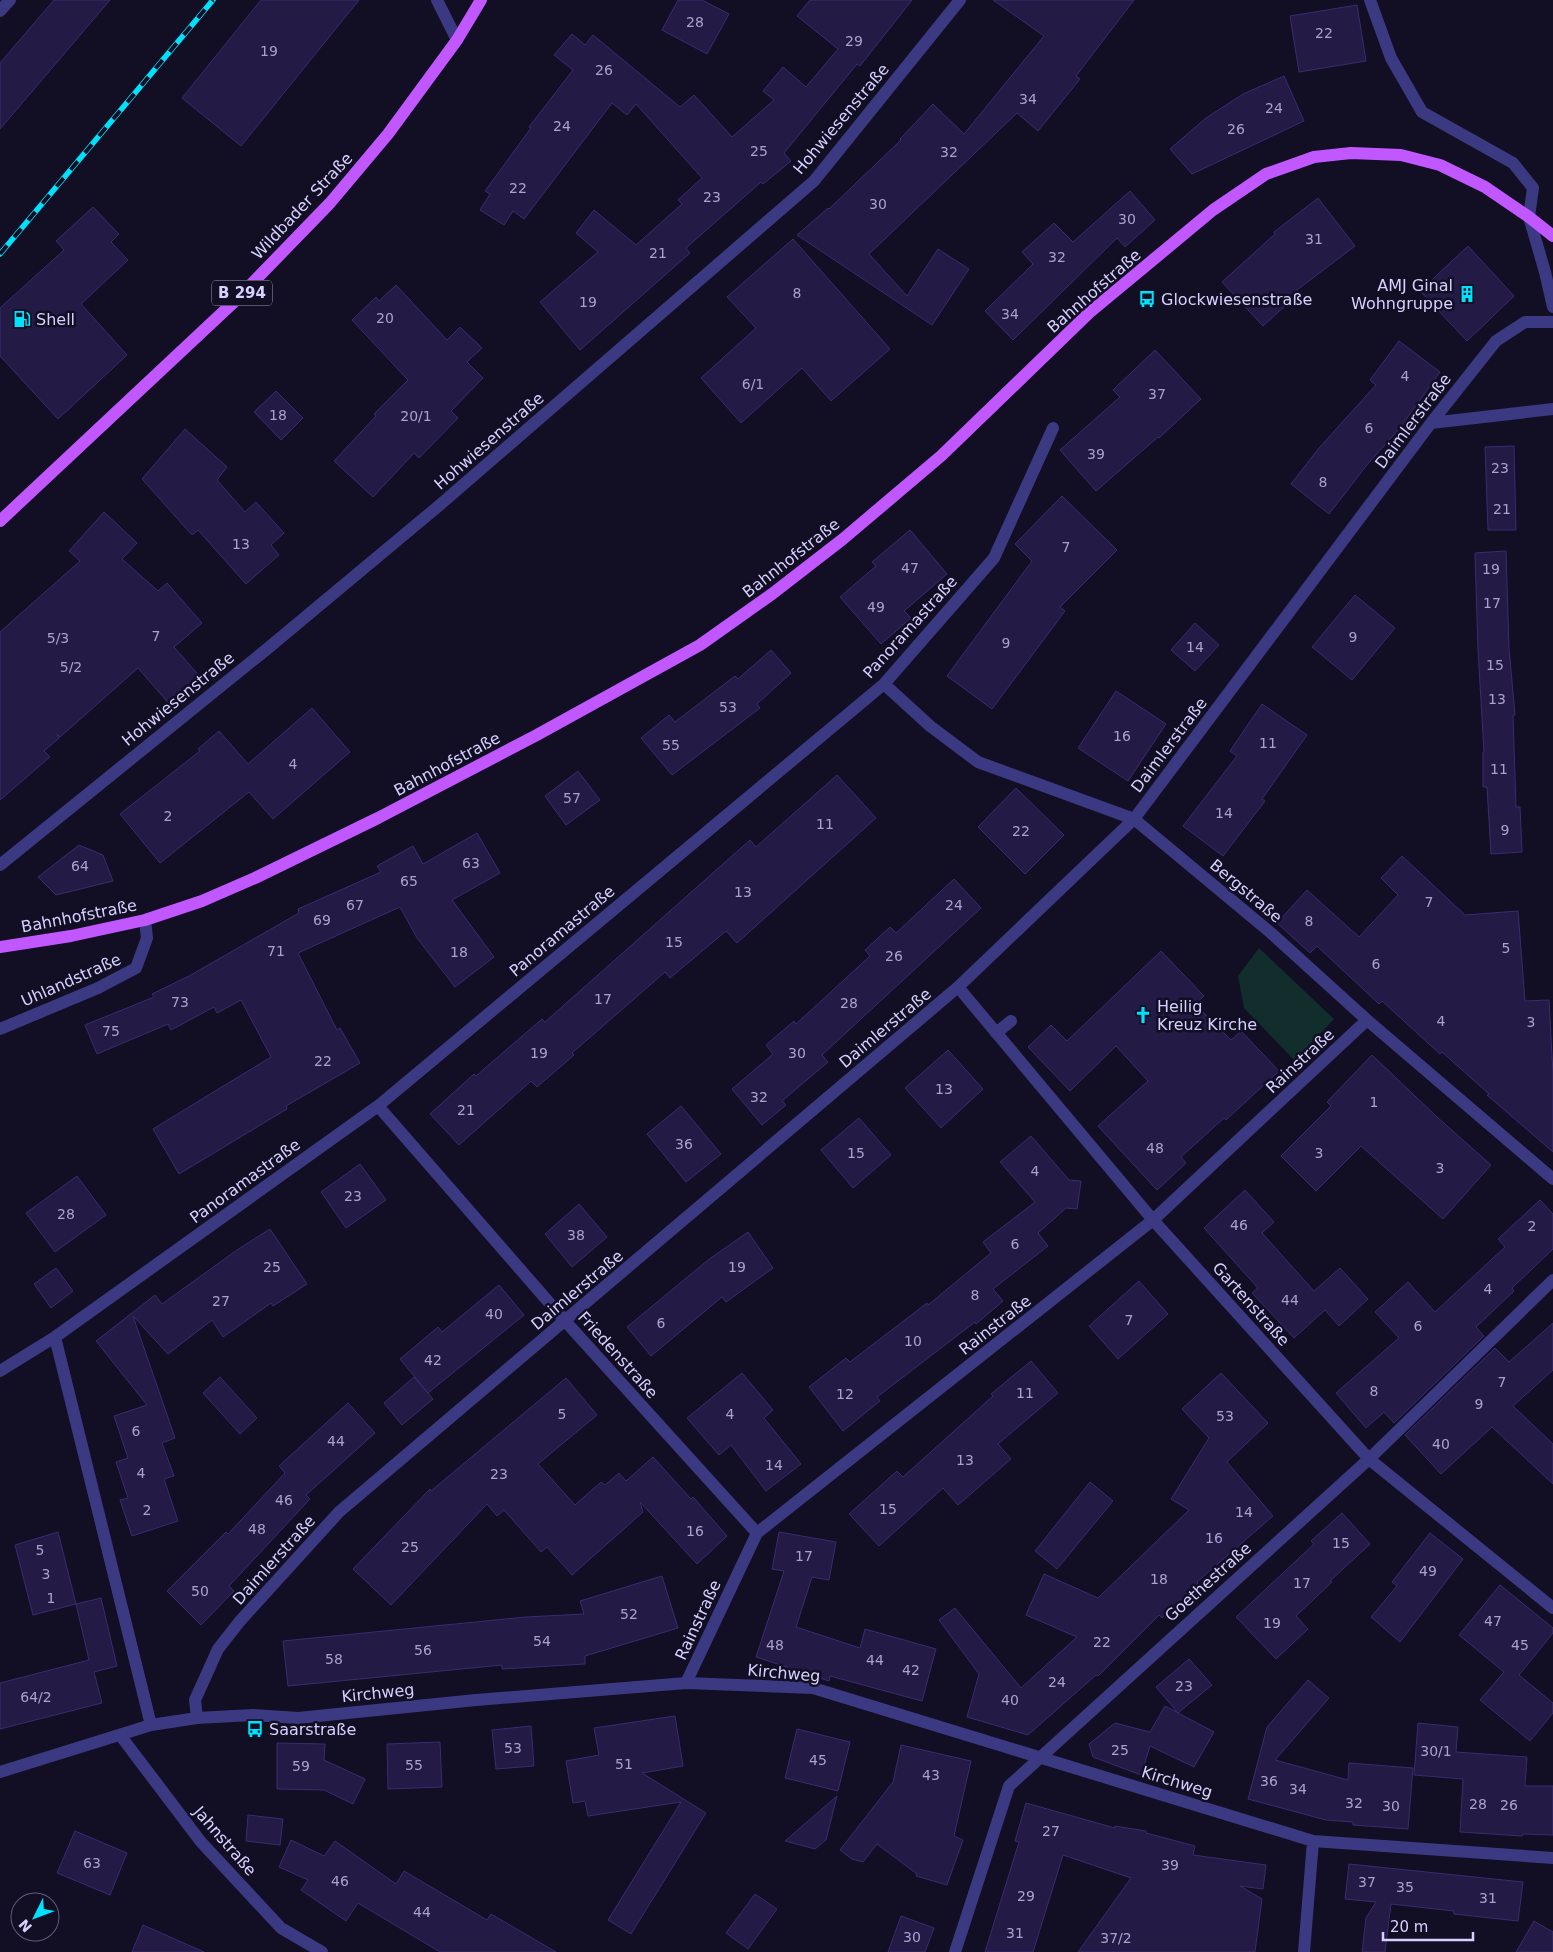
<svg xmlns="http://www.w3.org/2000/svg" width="1553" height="1952" viewBox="0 0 1553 1952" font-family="'DejaVu Sans',sans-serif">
<rect width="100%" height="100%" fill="#120e24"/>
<path fill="#112e2d" d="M1259,948L1334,1019L1295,1061L1244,1008L1238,976Z"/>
<path fill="#231a45" stroke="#3a2c71" d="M54,0H110L0,129V63Z
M261,0H359L241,146L182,98Z
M678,0H702L729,14L707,54L662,30Z
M810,0H912L860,66L857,64L784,153L791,161L763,184L761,182L686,248L690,253L580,350L540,302L598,252L576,233L594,210L636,245L682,204L678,200L702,178L636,104L627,115L612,103L524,219L513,211L504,225L480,210L490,194L485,191L531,128L529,127L573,70L554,55L572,34L585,45L593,35L680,107L694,95L732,137L774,100L763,91L783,67L806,87L838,49L797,16Z
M993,0H1134L1076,76L1080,79L1038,131L1017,113L869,254L907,296L938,249L969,269L932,325L797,235L828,208L829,209L901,140L900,139L933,104L964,134L1044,36Z
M1357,5L1366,61L1299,72L1290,16Z
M1284,76L1304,121L1192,174L1170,149L1206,118L1243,94Z
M1130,191L1155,220L1125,247L1117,238L1013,340L985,311L1033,264L1022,252L1054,223L1073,242Z
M1318,198L1355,246L1293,293L1296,296L1263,326L1222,282L1275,234L1274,232Z
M93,207L119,234L111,242L128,260L81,304L127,355L58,419L0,356V308L64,250L56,241Z
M793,239L890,349L831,401L802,368L741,423L701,378L756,328L727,297Z
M1468,246L1514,296L1467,341L1420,291Z
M396,285L447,340L460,327L482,348L467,362L483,378L451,411L458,418L419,458L414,453L373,497L334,461L376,416L374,414L408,380L352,320L376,297L379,301Z
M1399,341L1440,372L1400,428L1366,466L1329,514L1291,484L1319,448L1376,385L1370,380Z
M1155,350L1201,399L1159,438L1158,437L1096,491L1060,450L1120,397L1113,390Z
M276,391L303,418L281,440L254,412Z
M185,429L227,467L217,480L245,512L256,502L284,533L271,545L279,555L246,584L198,530L192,535L142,479Z
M1514,446L1516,530H1488L1485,447Z
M1062,496L1117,550L1060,607L1065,611L992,709L947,676L1032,561L1015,544Z
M104,512L137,543L122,559L158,591L167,583L202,623L174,647L202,679L171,706L138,668L60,737L57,734L59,738L44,751L50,757L0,800V632L80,561L69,551Z
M910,530L947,574L904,611L911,618L881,644L840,597L876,566L872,562Z
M1506,551L1509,648L1515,715H1513L1516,807H1520L1522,852L1491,854L1487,787H1483V752H1484L1478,650L1475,553Z
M1355,595L1395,628L1352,680L1312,647Z
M1195,623L1219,645L1195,671L1171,650Z
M771,650L791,673L757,704L760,708L672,775L641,738L669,715L675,722L735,676L738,679Z
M1116,691L1166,724L1128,781L1078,748Z
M1262,704L1307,735L1262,799L1265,801L1223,856L1183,826L1237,756L1230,751Z
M312,708L350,752L273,819L249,792L160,863L120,814L200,751L198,749L219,731L248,764Z
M578,771L600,800L566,825L545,796Z
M837,775L876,818L737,943L726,931L670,978L665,972L572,1053L574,1055L537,1087L531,1081L459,1145L430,1114L474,1074L476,1076L542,1019L545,1022L750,840L756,847Z
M1016,788L1064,835L1025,874L978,827Z
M477,833L500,873L452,900L494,957L455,987L417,938L400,907L298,953L337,1030L340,1028L360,1063L286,1106L287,1109L179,1174L153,1129L271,1057L241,1000L217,1013L214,1007L171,1030L168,1024L97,1054L85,1025L154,997L152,994L189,976L299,913L298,909L381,872L377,866L413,846L423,864Z
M79,845L103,855L113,881L56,895L38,877Z
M1402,856L1465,915L1518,911L1525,1001L1549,1000L1553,1074V1152L1487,1095L1489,1094L1442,1052L1440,1054L1382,1001L1379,1004L1317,946L1310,953L1277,923L1307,890L1359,937L1398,895L1381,878Z
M954,879L981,908L822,1055L828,1062L782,1101L786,1105L762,1125L732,1089L773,1054L766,1045L794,1021L796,1024L870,956L865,950L890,927L896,933Z
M1161,951L1204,996L1195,1004L1231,1040L1241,1031L1279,1071L1226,1120L1224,1118L1181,1157L1186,1163L1157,1190L1098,1126L1148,1081L1116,1046L1070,1091L1028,1047L1051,1025L1067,1041Z
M948,1050L983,1089L941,1128L905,1088Z
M1372,1055L1437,1117L1491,1165L1443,1219L1361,1146L1316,1191L1281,1156L1331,1106L1327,1102Z
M681,1106L721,1154L686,1182L647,1134Z
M859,1118L891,1155L853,1188L821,1150Z
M1031,1136L1069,1180L1081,1181L1077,1209L1066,1208L1038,1233L1048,1246L993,1289L1003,1301L976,1324L975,1322L877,1397L880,1401L843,1431L809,1387L846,1358L850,1362L927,1303L928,1305L991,1253L983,1242L1035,1202L1000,1162Z
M360,1164L386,1200L346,1228L321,1192Z
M77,1176L106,1215L55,1252L26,1213Z
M1245,1190L1274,1222L1262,1233L1314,1291L1340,1268L1368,1299L1339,1326L1325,1310L1294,1338L1252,1293L1258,1288L1204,1228Z
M1540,1200L1553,1214V1249L1512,1288L1514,1291L1476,1327L1484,1336L1394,1423L1384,1412L1366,1428L1336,1393L1399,1338L1375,1312L1408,1282L1435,1312L1505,1247L1498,1239Z
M579,1204L607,1237L572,1267L545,1234Z
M270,1229L307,1284L273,1306L271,1303L223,1337L212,1320L168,1354L133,1316L175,1438L162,1443L174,1476L164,1479L178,1521L132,1536L120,1500L128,1498L116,1462L128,1458L114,1416L147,1405L96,1341L155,1295L162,1304L237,1250Z
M748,1232L773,1268L726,1302L722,1297L651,1356L627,1327L708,1260Z
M56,1268L73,1291L51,1308L34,1284Z
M1139,1281L1168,1314L1118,1359L1089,1326Z
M499,1285L524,1315L428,1393L400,1359L438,1327L442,1332Z
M1553,1323V1370L1513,1406L1553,1444V1484L1492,1427L1441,1474L1405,1435L1495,1348L1509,1362Z
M1031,1361L1058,1393L998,1444L1011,1459L958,1505L943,1488L879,1546L849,1514L897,1471L903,1477L993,1396L991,1394Z
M742,1373L773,1410L764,1418L801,1464L766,1491L731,1445L719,1455L687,1418Z
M1221,1373L1268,1423L1227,1462L1273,1516L1197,1582L1198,1583L1162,1618L1159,1615L1098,1676L1096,1675L1028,1735L967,1717L979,1674L939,1620L955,1608L1021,1688L1077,1637L1026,1615L1044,1574L1098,1598L1189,1510L1171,1499L1209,1438L1182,1409Z
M220,1377L257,1418L240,1434L203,1393Z
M414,1377L433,1399L402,1425L384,1403Z
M566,1378L597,1415L538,1464L575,1505L601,1482L605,1485L619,1473L626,1481L653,1457L691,1499L693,1497L727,1536L697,1564L640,1502L643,1512L572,1575L547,1547L541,1552L504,1510L497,1516L487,1504L391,1605L353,1569L430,1489L431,1491Z
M348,1403L375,1433L306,1495L310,1499L229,1586L234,1591L201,1625L167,1591L226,1532L228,1534L285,1473L279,1466Z
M1090,1482L1113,1501L1057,1569L1035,1551Z
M1342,1513L1370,1544L1330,1581L1332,1582L1296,1616L1308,1629L1276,1659L1236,1617L1314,1544L1311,1541Z
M58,1532L76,1604L33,1615L15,1545Z
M779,1532L836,1542L829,1580L812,1577L796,1627L860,1648L865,1629L936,1649L922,1701L830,1676L829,1681L756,1657L784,1571L772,1569Z
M1430,1533L1463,1559L1400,1642L1371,1617L1397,1586L1392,1582Z
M662,1576L678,1628L585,1656V1664L502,1669V1665L288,1686L283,1641L526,1617L584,1614L580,1601Z
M1500,1585L1553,1628V1633L1519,1675L1553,1703V1713L1530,1741L1480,1700L1504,1672L1459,1635Z
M101,1598L117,1666L94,1672L102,1703L0,1729V1683L89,1660L76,1604Z
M1189,1659L1212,1685L1178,1713L1156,1687Z
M1308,1680L1329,1698L1275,1760L1348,1780L1349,1763L1413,1768L1408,1829L1353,1825V1822L1326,1820L1248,1799L1267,1727Z
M1165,1706L1214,1732L1194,1767L1150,1746L1141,1775L1093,1757L1089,1744L1115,1723L1150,1732Z
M675,1716L683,1766L642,1773L706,1813L631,1934L608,1920L681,1802L588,1816L585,1801L573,1803L566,1761L599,1755L594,1728Z
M1418,1723L1458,1727L1456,1752L1527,1757L1525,1786H1553V1835L1523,1834L1522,1836L1460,1832L1463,1779L1414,1775Z
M531,1726L534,1766L496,1769L492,1730Z
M797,1729L850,1742L838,1791L785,1778Z
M440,1742L442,1787L388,1789L387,1744Z
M277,1743L325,1744L324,1760L365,1779L353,1804L324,1790L277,1789Z
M901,1745L971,1761L954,1836L963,1840L947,1885L916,1876L917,1874L877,1844L863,1862L852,1859L840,1850L893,1782Z
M837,1796L826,1840L815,1849L785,1841Z
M1026,1803L1115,1828V1826L1146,1831V1833L1195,1846L1193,1855L1266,1865L1263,1889L1240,1886L1262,1899L1255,1952H1078L1131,1878L1063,1855L1033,1952H985L1019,1842L1015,1841Z
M248,1815L283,1819L280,1845L246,1841Z
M75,1831L127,1853L110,1895L57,1873Z
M291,1840L324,1856L335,1841L396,1884L404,1871L487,1920L491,1914L556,1952H440L358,1903L346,1921L301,1890L308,1880L279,1867Z
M1349,1864L1523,1882L1518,1921L1454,1914V1911L1391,1904L1385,1952H1362L1366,1918L1376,1902L1345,1899Z
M755,1894L777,1909L748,1949L726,1933Z
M901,1916L934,1928L925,1952H888Z
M1534,1921L1553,1932V1952H1516Z
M143,1925L204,1952H132Z"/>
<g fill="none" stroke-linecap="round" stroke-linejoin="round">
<path stroke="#3c3983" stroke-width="12" d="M437,0L457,40
M1370,0L1391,58L1422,112L1513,163L1533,188L1529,217L1545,272L1553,307
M0,11L10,0
M1431,423L1553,409
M884,684L930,726L978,762L1134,819L1271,933L1367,1020L1553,1179
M0,865L267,649L435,509L814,181L960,0
M958,987L1153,1220L1369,1459L1553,1608
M0,1029L98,988L136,968L147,938L145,920
M996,1033L1011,1021
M378,1106L566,1322L757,1533
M55,1337L151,1725
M0,1371L55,1337L378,1106L884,684L994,558L1053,428
M686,1683L757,1533L1153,1220L1367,1020
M197,1718L195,1700L218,1649L240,1621L339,1512L958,987L1134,819L1431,423L1496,341L1525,322H1553
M120,1735L201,1842L281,1928L322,1952
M0,1772L151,1725L197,1718L253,1715L298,1718L476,1700L686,1683L813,1688L1313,1841L1553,1858
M955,1952L1009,1786L1369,1459L1553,1280
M1304,1952L1313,1841"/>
<path stroke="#c158ff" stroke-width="12" d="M0,521L236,300L330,203L388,134L457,40L481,0
M0,947L71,936L145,920L202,901L255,878L378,818L535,736L700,645L772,594L843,539L941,456L1089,313L1213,210L1266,174L1314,157L1351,153L1401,155L1440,165L1485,187L1529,217L1553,236"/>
<g stroke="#00e1fc" stroke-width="5.5">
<path id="rail" d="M0,254L213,0"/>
</g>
<use href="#rail" stroke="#120e24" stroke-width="4" stroke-dasharray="11" stroke-linecap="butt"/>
</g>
<defs>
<g id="building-bare" transform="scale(1.35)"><path d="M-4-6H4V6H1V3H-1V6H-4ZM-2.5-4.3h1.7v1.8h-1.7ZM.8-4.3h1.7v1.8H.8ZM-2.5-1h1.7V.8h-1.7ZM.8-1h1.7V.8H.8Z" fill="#00e1fc" stroke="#120e24" stroke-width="2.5" paint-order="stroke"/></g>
<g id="bus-bare" transform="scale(1.35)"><path d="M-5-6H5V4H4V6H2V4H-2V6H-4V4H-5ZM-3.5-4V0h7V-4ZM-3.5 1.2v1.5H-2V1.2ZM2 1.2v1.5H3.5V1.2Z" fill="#00e1fc" stroke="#120e24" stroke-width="2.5" paint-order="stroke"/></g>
<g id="fuel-bare" transform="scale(1.35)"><path d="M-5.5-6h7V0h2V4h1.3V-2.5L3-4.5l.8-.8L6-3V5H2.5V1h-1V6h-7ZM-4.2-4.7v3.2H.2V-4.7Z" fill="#00e1fc" stroke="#120e24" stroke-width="2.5" paint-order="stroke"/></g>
<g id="church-bare" transform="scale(1.35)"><path d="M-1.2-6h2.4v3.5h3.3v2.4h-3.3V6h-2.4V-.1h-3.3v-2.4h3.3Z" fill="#00e1fc" stroke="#120e24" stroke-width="2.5" paint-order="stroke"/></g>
</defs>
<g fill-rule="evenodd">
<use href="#building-bare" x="1467" y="294"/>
<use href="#bus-bare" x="1147" y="299"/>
<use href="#fuel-bare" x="22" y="319"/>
<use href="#church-bare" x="1143" y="1015"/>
<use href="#bus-bare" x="255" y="1729"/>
</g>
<g text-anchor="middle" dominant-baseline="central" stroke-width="5" stroke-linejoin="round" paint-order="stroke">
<g font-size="14" fill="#a9a3d0">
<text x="695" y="22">28</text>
<text x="1324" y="33">22</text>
<text x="854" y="41">29</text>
<text x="269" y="51">19</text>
<text x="604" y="70">26</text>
<text x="1028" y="99">34</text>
<text x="1274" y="108">24</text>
<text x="562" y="126">24</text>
<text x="1236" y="129">26</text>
<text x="759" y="151">25</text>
<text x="949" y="152">32</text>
<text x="518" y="188">22</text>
<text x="712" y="197">23</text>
<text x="878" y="204">30</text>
<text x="1127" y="219">30</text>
<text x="1314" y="239">31</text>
<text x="658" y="253">21</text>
<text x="1057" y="257">32</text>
<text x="797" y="293">8</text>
<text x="588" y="302">19</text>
<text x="1010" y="314">34</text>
<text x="385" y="318">20</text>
<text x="1405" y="376">4</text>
<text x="753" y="384">6/1</text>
<text x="1157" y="394">37</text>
<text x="278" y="415">18</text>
<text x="416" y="416">20/1</text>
<text x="1369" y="428">6</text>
<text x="1096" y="454">39</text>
<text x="1500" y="468">23</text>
<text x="1323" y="482">8</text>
<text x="1502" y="509">21</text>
<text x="241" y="544">13</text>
<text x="1066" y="547">7</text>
<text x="910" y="568">47</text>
<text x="1491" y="569">19</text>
<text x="1492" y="603">17</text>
<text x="876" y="607">49</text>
<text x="156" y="636">7</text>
<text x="1353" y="637">9</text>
<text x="58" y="638">5/3</text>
<text x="1006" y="643">9</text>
<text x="1195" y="647">14</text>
<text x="1495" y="665">15</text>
<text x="71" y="667">5/2</text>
<text x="1497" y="699">13</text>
<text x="728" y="707">53</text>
<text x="1122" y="736">16</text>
<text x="1268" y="743">11</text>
<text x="671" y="745">55</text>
<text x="293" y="764">4</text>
<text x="1499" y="769">11</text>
<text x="572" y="798">57</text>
<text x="1224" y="813">14</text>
<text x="168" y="816">2</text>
<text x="825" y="824">11</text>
<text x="1505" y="830">9</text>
<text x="1021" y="831">22</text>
<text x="471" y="863">63</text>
<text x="80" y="866">64</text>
<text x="409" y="881">65</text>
<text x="743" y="892">13</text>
<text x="1429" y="902">7</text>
<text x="355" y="905">67</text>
<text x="954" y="905">24</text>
<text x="322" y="920">69</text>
<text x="1309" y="921">8</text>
<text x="674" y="942">15</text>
<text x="1506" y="948">5</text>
<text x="276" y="951">71</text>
<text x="459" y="952">18</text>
<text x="894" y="956">26</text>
<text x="1376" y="964">6</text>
<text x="603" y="999">17</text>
<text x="180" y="1002">73</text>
<text x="849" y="1003">28</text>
<text x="1441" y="1021">4</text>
<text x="1531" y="1022">3</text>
<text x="111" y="1031">75</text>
<text x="539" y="1053">19</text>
<text x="797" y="1053">30</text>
<text x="323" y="1061">22</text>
<text x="944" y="1089">13</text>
<text x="759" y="1097">32</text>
<text x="1374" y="1102">1</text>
<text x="466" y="1110">21</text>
<text x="684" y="1144">36</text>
<text x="1155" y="1148">48</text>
<text x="856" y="1153">15</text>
<text x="1319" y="1153">3</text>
<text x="1440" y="1168">3</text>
<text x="1035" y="1171">4</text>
<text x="353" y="1196">23</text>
<text x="66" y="1214">28</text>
<text x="1239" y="1225">46</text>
<text x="1532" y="1226">2</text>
<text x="576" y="1235">38</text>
<text x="1015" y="1244">6</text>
<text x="272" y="1267">25</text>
<text x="737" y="1267">19</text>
<text x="1488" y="1289">4</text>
<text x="975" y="1295">8</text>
<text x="1290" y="1300">44</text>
<text x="221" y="1301">27</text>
<text x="494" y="1314">40</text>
<text x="1129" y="1320">7</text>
<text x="661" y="1323">6</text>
<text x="1418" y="1326">6</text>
<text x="913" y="1341">10</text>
<text x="433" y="1360">42</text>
<text x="1502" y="1382">7</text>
<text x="1374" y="1391">8</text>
<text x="1025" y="1393">11</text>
<text x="845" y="1394">12</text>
<text x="1479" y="1404">9</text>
<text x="562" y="1414">5</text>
<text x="730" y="1414">4</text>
<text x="1225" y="1416">53</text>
<text x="136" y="1431">6</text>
<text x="336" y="1441">44</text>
<text x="1441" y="1444">40</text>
<text x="965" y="1460">13</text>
<text x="774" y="1465">14</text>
<text x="141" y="1473">4</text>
<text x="499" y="1474">23</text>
<text x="284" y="1500">46</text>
<text x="888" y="1509">15</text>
<text x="147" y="1510">2</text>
<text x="1244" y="1512">14</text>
<text x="257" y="1529">48</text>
<text x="695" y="1531">16</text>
<text x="1214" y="1538">16</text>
<text x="1341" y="1543">15</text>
<text x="410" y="1547">25</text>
<text x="40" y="1550">5</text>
<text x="804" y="1556">17</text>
<text x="1428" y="1571">49</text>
<text x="46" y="1574">3</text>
<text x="1159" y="1579">18</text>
<text x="1302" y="1583">17</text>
<text x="200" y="1591">50</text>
<text x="51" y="1598">1</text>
<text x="629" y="1614">52</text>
<text x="1493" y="1621">47</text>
<text x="1272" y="1623">19</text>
<text x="542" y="1641">54</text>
<text x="1102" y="1642">22</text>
<text x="775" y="1645">48</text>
<text x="1520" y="1645">45</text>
<text x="423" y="1650">56</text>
<text x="334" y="1659">58</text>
<text x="875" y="1660">44</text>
<text x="911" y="1670">42</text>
<text x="1057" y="1682">24</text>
<text x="1184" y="1686">23</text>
<text x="36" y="1697">64/2</text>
<text x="1010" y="1700">40</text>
<text x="513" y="1748">53</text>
<text x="1120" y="1750">25</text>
<text x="1436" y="1751">30/1</text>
<text x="818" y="1760">45</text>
<text x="624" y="1764">51</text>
<text x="414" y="1765">55</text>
<text x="301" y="1766">59</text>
<text x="931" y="1775">43</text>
<text x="1269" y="1781">36</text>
<text x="1298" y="1789">34</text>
<text x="1354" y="1803">32</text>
<text x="1478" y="1804">28</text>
<text x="1509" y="1805">26</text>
<text x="1391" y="1806">30</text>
<text x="1051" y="1831">27</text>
<text x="92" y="1863">63</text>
<text x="1170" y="1865">39</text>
<text x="340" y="1881">46</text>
<text x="1367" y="1882">37</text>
<text x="1405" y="1887">35</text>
<text x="1026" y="1896">29</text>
<text x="1488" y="1898">31</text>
<text x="422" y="1912">44</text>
<text x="1015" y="1933">31</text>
<text x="912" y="1937">30</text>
<text x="1116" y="1938">37/2</text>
</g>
<rect fill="#120e24" stroke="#9b96bd" stroke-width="1" x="212" y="280.5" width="60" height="25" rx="4"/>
<g font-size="15" font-weight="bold" fill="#d6d1ff">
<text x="242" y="293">B 294</text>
</g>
<g font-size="16" fill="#d6d1ff" stroke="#120e24">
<text transform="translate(841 119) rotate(-50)">Hohwiesenstraße</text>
<text transform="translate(302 206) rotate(-47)">Wildbader Straße</text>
<text transform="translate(1094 291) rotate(-41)">Bahnhofstraße</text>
<text transform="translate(1413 421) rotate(-53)">Daimlerstraße</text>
<text transform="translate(489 441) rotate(-41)">Hohwiesenstraße</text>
<text transform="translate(791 558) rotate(-38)">Bahnhofstraße</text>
<text transform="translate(910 627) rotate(-48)">Panoramastraße</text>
<text transform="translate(178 699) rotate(-39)">Hohwiesenstraße</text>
<text transform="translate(1169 745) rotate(-53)">Daimlerstraße</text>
<text transform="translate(447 764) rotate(-28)">Bahnhofstraße</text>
<text transform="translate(1246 891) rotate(40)">Bergstraße</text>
<text transform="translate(79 916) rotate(-11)">Bahnhofstraße</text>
<text transform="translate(562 931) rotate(-40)">Panoramastraße</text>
<text transform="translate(71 980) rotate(-24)">Uhlandstraße</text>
<text transform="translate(885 1028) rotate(-40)">Daimlerstraße</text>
<text transform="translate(1300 1061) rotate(-43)">Rainstraße</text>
<text transform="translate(245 1181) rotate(-36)">Panoramastraße</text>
<text transform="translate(577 1290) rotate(-40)">Daimlerstraße</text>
<text transform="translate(1251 1304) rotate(48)">Gartenstraße</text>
<text transform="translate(995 1325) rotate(-38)">Rainstraße</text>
<text transform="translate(618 1355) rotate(48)">Friedenstraße</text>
<text transform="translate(274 1560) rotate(-48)">Daimlerstraße</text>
<text transform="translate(1208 1582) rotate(-42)">Goethestraße</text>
<text transform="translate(698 1620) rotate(-65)">Rainstraße</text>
<text transform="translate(784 1673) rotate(5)">Kirchweg</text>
<text transform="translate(378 1693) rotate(-6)">Kirchweg</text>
<text transform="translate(1177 1782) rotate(17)">Kirchweg</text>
<text transform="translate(225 1841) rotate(49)">Jahnstraße</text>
</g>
<g font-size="16" fill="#d6d1ff" stroke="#120e24" text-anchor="start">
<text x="1453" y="285" text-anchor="end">AMJ Ginal<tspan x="1453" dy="18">Wohngruppe</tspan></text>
<text x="1161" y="299">Glockwiesenstraße</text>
<text x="36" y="319">Shell</text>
<text x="1157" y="1006">Heilig<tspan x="1157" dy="18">Kreuz Kirche</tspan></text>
<text x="269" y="1729">Saarstraße</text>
</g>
</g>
<g transform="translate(35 1917) rotate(228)"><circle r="24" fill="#120e24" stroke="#605c7c"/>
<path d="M0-4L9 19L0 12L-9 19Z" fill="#00e1fc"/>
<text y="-8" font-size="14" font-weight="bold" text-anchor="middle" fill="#d6d1ff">N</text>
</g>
<path d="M1383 1932v8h90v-8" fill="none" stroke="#d6d1ff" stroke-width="2.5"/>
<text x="1390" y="1932" font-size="15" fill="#d6d1ff" stroke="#120e24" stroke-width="4" paint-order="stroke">20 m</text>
</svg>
